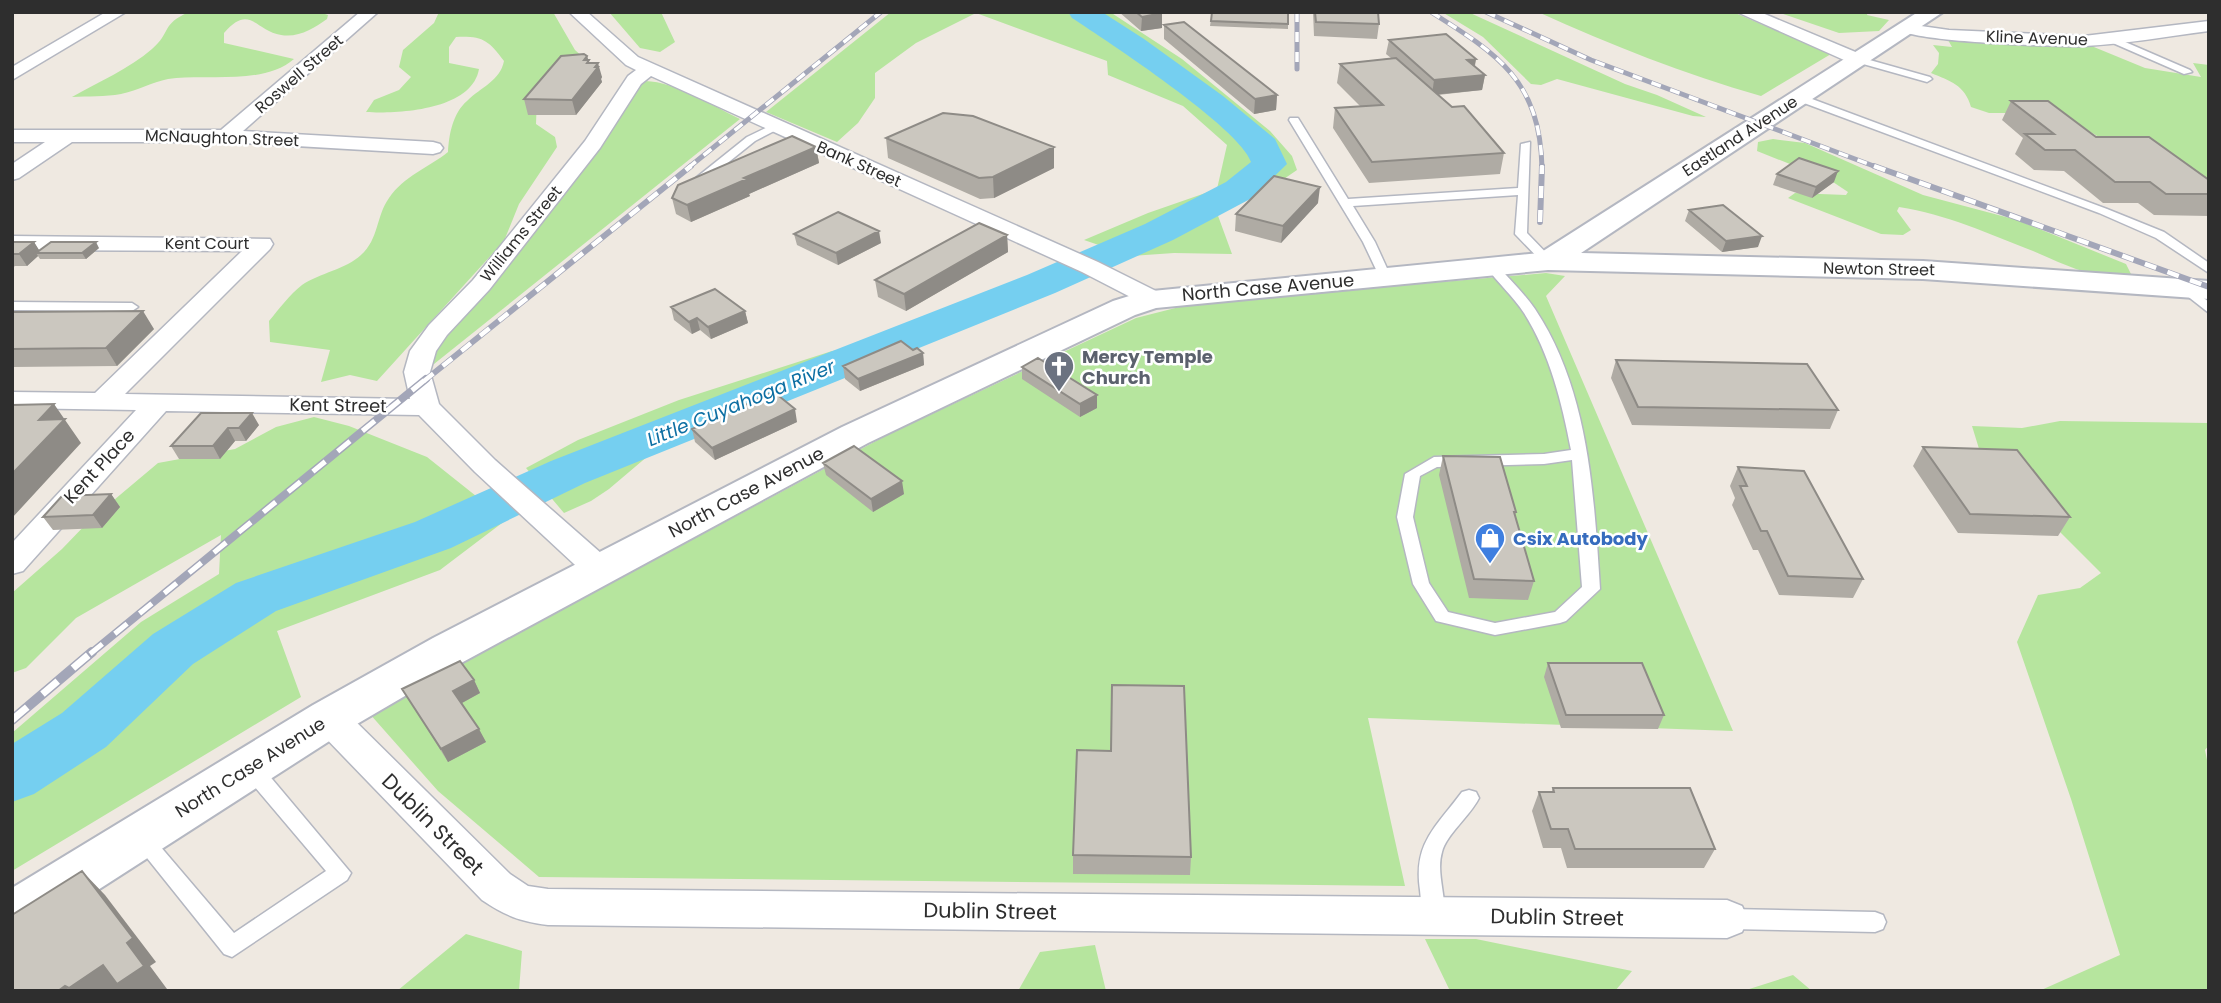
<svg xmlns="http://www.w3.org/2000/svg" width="2221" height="1003" viewBox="0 0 2221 1003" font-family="Poppins,sans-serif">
<rect width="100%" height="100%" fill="#efe9e1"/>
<path fill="#b6e59e" d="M189,12H319L328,15L327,19C314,28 299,38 281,35C255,31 250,3 224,33V43L294,59C263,86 206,73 168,79C152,82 137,91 121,94C105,97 88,96 72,97C98,82 129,69 152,49C171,33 161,24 189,12Z
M439,12H553L575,50L584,58L537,97L536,124L555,137L557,147L519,204L504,241L377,381L350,375L321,382L330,350L270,342L269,321C279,309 290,294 302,285C320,273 346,269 361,255C379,239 376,216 389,198C404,176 428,168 448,152C449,134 453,113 467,101C481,87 500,81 504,61C488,40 483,36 456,37L449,47V63L479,69C472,110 399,114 366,112L374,100L399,90L411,77L399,67L403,50L434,23Z
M609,12H661L675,42L660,52L640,48Z
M891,12H1110L1182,59L1270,131L1292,156L1297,170L1278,183L1217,213L1232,254L1174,253L1131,256L1084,240L1148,213L1217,189L1227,145L1183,106L1108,75L1107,61L976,13L916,43L875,73V98L858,123L837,142L766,112Z
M1442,12H1468L1625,84L1657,95L1706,117L1693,116L1557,79L1541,85L1531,84L1483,37Z
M1538,12H1733L1831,54L1761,96C1684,74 1611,45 1538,12Z
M1777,12H1868L1867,15L1889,20L1879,31L1839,33Z
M1952,39L2089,45L2145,68L2201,77L2193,63L2209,65V205L2068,118L2028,113H1989L1971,107C1965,85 1950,81 1931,73L1938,64L1939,53L1933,45L1952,47L1948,40Z
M645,81C677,82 711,105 740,119L434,364L433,355L452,330L584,162L638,85Z
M1773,139L1805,143L1923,195L2017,220L2126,264L2131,274C2094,281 2066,265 2033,251C1989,234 1946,214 1899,207L1897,211L1911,230L1903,235L1881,234L1788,198L1795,193L1846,195L1848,192L1830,180L1757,151L1758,142Z
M1546,273L1565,276L1546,296L1733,731L1368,718L1405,886L539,877L438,791L369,713L889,434L1136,318L1195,303Z
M858,347L873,348L871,355L655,450L609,489L591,501L564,513L526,468L578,440L679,400L832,351Z
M314,417L349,426L427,457L476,496L502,523L440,570L277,631L301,697L12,871V733L141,622L219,574L221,535L76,618L26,668L12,673V593L62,549L89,521L158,463L235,449L276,427Z
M2060,421L2209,423V745L2205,750L2209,770V991H2039L2120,955L2071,799L2017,642L2038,595L2080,588L2101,573L1980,452L1972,426L2022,428Z
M466,934L522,951L519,991H397Z
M1425,939H1476L1632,971L1615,991H1450Z
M1095,945L1106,991H1018L1040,952Z
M1793,975L1812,991H1743Z"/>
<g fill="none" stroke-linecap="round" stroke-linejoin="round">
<path fill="#75cff0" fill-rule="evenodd" d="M1068,12H1102L1144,39L1223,96L1275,139L1287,164L1252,198L1173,240L1055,293L585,483L451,548L276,611L193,664L106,747L34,794L12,802V744L62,713L153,634L236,583L415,522L551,461L1027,275L1145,224L1226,182L1251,162C1240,128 1107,41 1072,18Z"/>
<g stroke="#b4b7c1" stroke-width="3">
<path id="lane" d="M2109,35L2190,70L2192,72L2184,74L2106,40L2104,38Z
M1859,57L1930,77L1932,79L1927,82L1856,62V58Z
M1796,96H1804L2107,209L2164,232L2209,263V273L2156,238L2099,213L1796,100Z
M1290,118H1298L1348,199L1518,188L1521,144L1530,142L1527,233L1554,261L1552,264H1544L1515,234L1518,195L1353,206L1375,242L1391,277L1389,280H1381L1363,242L1289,120Z
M776,123L781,126L780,128L755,141L700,185H692V181L747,137Z
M1492,263L1496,264C1509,279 1524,293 1535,309C1589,390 1594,495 1600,589L1566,621L1560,623L1495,635L1436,621L1413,584L1397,517L1405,474L1434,457L1544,454L1571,450C1562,403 1550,354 1524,313C1513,296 1498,283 1486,267ZM1572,460L1582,587L1555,612L1495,623L1448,612L1429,583L1413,517L1420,476L1437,467L1544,464Z
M2185,284L2209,302V313L2181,291L2179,288Z
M12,302L132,303L138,307L132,311L12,310Z
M250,759L257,761L351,873L347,880L232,957L224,954L131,838L134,832L141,829L148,832L234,933L326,871L243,773L240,767L243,761Z
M1469,790L1476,792L1479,798C1470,816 1446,835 1442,852C1435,875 1450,905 1442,923L1434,926L1426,923C1422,913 1421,901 1420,890C1413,843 1436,827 1462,792Z
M1729,909L1875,912L1883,915L1886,922L1883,929L1875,932L1729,929L1721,926L1718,919L1721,912Z"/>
</g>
<g stroke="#b4b7c1" stroke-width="3">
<path id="street" d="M106,12H126L12,80V67Z
M360,12H378L243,131L433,142L440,144L443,148L440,152L433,154L226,142H72L19,178L12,180V164L45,142H12V130H221Z
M569,12H587L638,57L1098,262L1162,294L1165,299L1162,304L1153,306L1144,304L1082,272L651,76L641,84L600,148L489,290L447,335L436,351L430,372L439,404L495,460L610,561L615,569L610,577L599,580L588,577L475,472L419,415L166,411L23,571L12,574V543L136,410L12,408V392L95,393L242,251L12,250V236L270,239L273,244L270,249L125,394L410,399L404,372L410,351L429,325L473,280L585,141L628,76L636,70L626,65Z
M1737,12H1760L1865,56L1868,60L1859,65L1853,64Z
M2209,21V31C2168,36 2126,44 2085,46C2060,47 1910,42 1899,29L1907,24L1949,30L2084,36Z
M329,704L342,708L510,874L528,886L548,889L1727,900L1742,906L1748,919L1742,932L1727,938L548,925C519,921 506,916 482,900L316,728L311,718L316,708Z"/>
</g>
<g stroke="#b4b7c1" stroke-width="4">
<path id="secondary" d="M1918,12H1943L1581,253L1923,261L2209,281V299L1923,279L1548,270L1156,308L1135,315L868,443L463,662L345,731L31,933L12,940V888L313,705L433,638L842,427L1113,301L1142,292L1540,253Z"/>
</g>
<use href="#lane" fill="#fff" fill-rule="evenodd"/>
<use href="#street" fill="#fff" fill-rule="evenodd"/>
<use href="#secondary" fill="#fff" fill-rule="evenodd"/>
<g stroke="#a3a6b8" stroke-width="5">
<path id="rail-far3" d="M1297,12V69
M1431,12C1499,55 1540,81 1542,168
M1486,12L1591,60L1879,168
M688,168L881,12"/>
</g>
<g stroke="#a3a6b8" stroke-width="6">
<path id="rail-far2" d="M1874,166L2209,287
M1540,222L1542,166
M424,381L691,166"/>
</g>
<g stroke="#a3a6b8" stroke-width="8">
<path id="rail-far1" d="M90,654L426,379"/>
</g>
<g stroke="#a3a6b8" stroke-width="10">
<path id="rail" d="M12,720L92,652"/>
</g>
<use href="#rail-far3" stroke="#fff" stroke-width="3.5" stroke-dasharray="10" stroke-linecap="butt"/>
<use href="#rail-far2" stroke="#fff" stroke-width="4.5" stroke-dasharray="12" stroke-linecap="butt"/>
<use href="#rail-far1" stroke="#fff" stroke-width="5" stroke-dasharray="16" stroke-linecap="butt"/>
<use href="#rail" stroke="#fff" stroke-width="7" stroke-dasharray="20" stroke-linecap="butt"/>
</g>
<path fill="#afaba4" d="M1119,12H1161L1162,28L1141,31Z
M1212,12H1288V29L1210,26Z
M1313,12H1378L1379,24L1377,39L1314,36Z
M1164,25L1277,95L1276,110L1254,114L1164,39Z
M1389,40L1476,59L1475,66L1485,75L1482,90L1438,95L1504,153L1500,174L1369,183L1333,128L1335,108L1361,107L1337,83L1340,64L1391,58L1386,54Z
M587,56L589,63L602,77L601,79L602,82L576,115H528L524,99Z
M2011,101L2096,137L2209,180V216L2154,215L2138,203H2103L2064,171L2034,170L2015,154L2023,138L2002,120Z
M886,138L1054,168L994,198L980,199L888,158Z
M816,147L819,163L749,194L750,196L691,222L676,214L672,198Z
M1777,174L1834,182L1812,198L1773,185Z
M1318,203L1281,243L1235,231L1236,214Z
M1689,210L1758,247L1722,252L1685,221Z
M794,234L881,243L838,265L797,245Z
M1007,235L1008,252L906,311L878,297L875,280Z
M12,242H34L39,251L99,248L86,259H40L38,256L27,266H15L12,268Z
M671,307L745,311L748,323L711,339L700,330L692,334L674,320Z
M12,312L154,329L117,366L12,367Z
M913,350L923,353L924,365L860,391L845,379L843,366Z
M1616,360L1838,410L1830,429L1632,425L1611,378Z
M1022,367L1097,395V408L1080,417L1022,379Z
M201,413L259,425L246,441H235L220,459H179L171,446Z
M797,422L715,460L695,442L692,429Z
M1923,447L2070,517L2058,536L1958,533L1913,466Z
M1443,456L1516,512L1515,516L1534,581L1528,600L1469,598L1439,475Z
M823,463L904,494L873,512L826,475Z
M1738,467L1863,579L1853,598L1779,595L1758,550H1753L1732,505L1735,498L1730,486Z
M111,494L120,507L102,528L53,530L43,517Z
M1548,663L1664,715L1658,729L1561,728L1544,677Z
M474,680L480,693L462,703L486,742L448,762L402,689Z
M1553,788L1715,849L1704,868H1567L1561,848H1543L1532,811L1539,792H1552Z
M1073,855L1191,857L1190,875L1073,874Z"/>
<path fill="#8e8b86" d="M1162,13V28L1141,31L1142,17Z
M587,56L593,74L595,67L598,63L602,77L601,79L602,82L576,115L572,100L584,60Z
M1476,59L1473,73L1467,60Z
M1485,75L1482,90L1432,95L1434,80Z
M1277,95L1276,110L1254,114L1255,99Z
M816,147L819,163L749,194L750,196L691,222L687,205L744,178Z
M1054,147V168L994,198L993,177Z
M1838,171L1834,182L1812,198L1816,187Z
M1320,187L1318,203L1281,243L1283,226Z
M879,231L881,243L838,265L836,253Z
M1007,235L1008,252L906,311L904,294Z
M1762,236L1758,247L1722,252L1726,241Z
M34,242L41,253H36L38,256L27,266L19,254Z
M96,242L99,248L86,259L82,253Z
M143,311L154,329L117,366L106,348Z
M745,311L748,323L711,339L708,327Z
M697,318L700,330L692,334L689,322Z
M923,353L924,365L860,391L858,379Z
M1097,395V408L1080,417V404Z
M54,404L81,443L12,518V474L39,420Z
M795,409L797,422L715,460L712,448Z
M252,413L259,425L246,441L239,428Z
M228,428L235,441L220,459L213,446Z
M902,481L904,494L873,512L871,499Z
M111,494L120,507L102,528L93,515Z
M474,680L480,693L460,704L453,691Z
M479,729L486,742L448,762L441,749Z
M82,871L105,895L156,962L150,966L167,989L165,991H72L69,988L127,943Z
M65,986L71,991H58Z"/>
<path fill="#cbc7bf" stroke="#8e8b86" stroke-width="2" d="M1136,12H1161L1162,13L1142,17Z
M1212,12H1288V24L1211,21Z
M1315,12H1378L1379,24L1316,22Z
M1184,22L1277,95L1255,99L1164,25Z
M1446,34L1476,59L1467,60L1485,75L1434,80L1389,40Z
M584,54L587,56L584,60H589L587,63H598L595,67H598L572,100L524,99L561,56Z
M1396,58L1452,107L1464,106L1504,153L1372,162L1335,108L1383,105L1340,64Z
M2011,101H2048L2096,137H2149L2209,180V194H2166L2150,182H2115L2075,150H2045L2025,134H2054Z
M943,113L973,116L1054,147L993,177L979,178L886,138Z
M792,136L816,147L744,178L747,179L687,205L672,198L678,185Z
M1799,158L1838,171L1816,187L1777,174Z
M1274,176L1320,187L1283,226L1236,214Z
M1723,205L1762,236L1726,241L1689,210Z
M838,212L879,231L836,253L794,234Z
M979,223L1007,235L904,294L875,280Z
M12,242H34L19,254H12Z
M51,242H96L82,253H36Z
M715,289L745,311L708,327L697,318L689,322L671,307Z
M143,311L106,348L12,349V312Z
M901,341L913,350L917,348L923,353L858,379L843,366Z
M1038,358L1097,395L1080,404L1022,367Z
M1616,360L1807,364L1838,410L1638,407Z
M774,392L795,409L712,448L692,429Z
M54,404L39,420L65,419L12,474V405Z
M201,413H252L239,428H228L213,446H171Z
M854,446L902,481L871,499L823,463Z
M1923,447L2017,450L2070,517L1970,514Z
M1443,456L1500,457L1516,512H1514L1534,581L1474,579Z
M1738,467L1804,471L1863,579L1788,576L1767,531H1761L1740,486H1747Z
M111,494L93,515L43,517L62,496Z
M460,661L474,680L453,691L479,729L441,749L402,689Z
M1548,663H1642L1664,715H1566Z
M1112,685L1184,686L1191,857L1073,855L1077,750L1111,751Z
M1553,788H1690L1715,849H1575L1568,829H1551L1539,792H1554Z
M82,871L133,938L127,943L144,966L117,984L103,965L69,988L65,986L58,991H12V915Z"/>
<defs>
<g id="church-pin" transform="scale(1.575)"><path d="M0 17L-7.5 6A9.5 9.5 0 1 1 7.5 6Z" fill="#6b7280" stroke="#fff"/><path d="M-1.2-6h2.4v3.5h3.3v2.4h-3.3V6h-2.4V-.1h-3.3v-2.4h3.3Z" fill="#fff"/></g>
<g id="shop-pin" transform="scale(1.575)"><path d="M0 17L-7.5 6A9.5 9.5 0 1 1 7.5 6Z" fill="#3f7fe0" stroke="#fff"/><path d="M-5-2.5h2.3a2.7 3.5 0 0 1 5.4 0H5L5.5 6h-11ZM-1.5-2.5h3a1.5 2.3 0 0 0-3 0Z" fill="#fff"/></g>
</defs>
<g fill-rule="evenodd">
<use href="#church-pin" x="1059" y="366"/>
<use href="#shop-pin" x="1490" y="538"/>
</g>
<g text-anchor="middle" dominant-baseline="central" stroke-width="5" stroke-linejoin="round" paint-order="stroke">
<g font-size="16" fill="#2e2e2e" stroke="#fff">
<text transform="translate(2037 38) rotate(2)">Kline Avenue</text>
<text transform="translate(299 74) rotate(-41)">Roswell Street</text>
<text transform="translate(1740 136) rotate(-33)">Eastland Avenue</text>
<text transform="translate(222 138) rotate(2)">McNaughton Street</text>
<text transform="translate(859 164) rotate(24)">Bank Street</text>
<text transform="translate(521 234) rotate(-51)">Williams Street</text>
<text x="207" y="243">Kent Court</text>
<text transform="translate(1879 269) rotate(1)">Newton Street</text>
</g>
<g font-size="18" fill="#2e2e2e" stroke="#fff">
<text transform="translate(1268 287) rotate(-5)">North Case Avenue</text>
<text transform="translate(338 405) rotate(1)">Kent Street</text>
<text transform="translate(99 466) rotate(-47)">Kent Place</text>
<text transform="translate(746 492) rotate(-28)">North Case Avenue</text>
<text transform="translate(250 767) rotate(-32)">North Case Avenue</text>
</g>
<g font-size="18" font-weight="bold" fill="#5b616d" stroke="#fff" text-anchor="start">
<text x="1082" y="356">Mercy Temple<tspan x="1082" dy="21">Church</tspan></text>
</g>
<g font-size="18" font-weight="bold" fill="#366cbe" stroke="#fff" text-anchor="start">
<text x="1513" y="538">Csix Autobody</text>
</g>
<g font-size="19" font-style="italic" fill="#0d6fa3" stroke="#fff">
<text transform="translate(741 403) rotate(-22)">Little Cuyahoga River</text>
</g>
<g font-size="21" fill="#2e2e2e" stroke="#fff">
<text transform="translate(433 824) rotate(45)">Dublin Street</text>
<text transform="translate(990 911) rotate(1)">Dublin Street</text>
<text transform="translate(1557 917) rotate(1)">Dublin Street</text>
</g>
</g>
<rect width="2221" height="1003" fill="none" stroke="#2e2e2e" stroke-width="28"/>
</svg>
